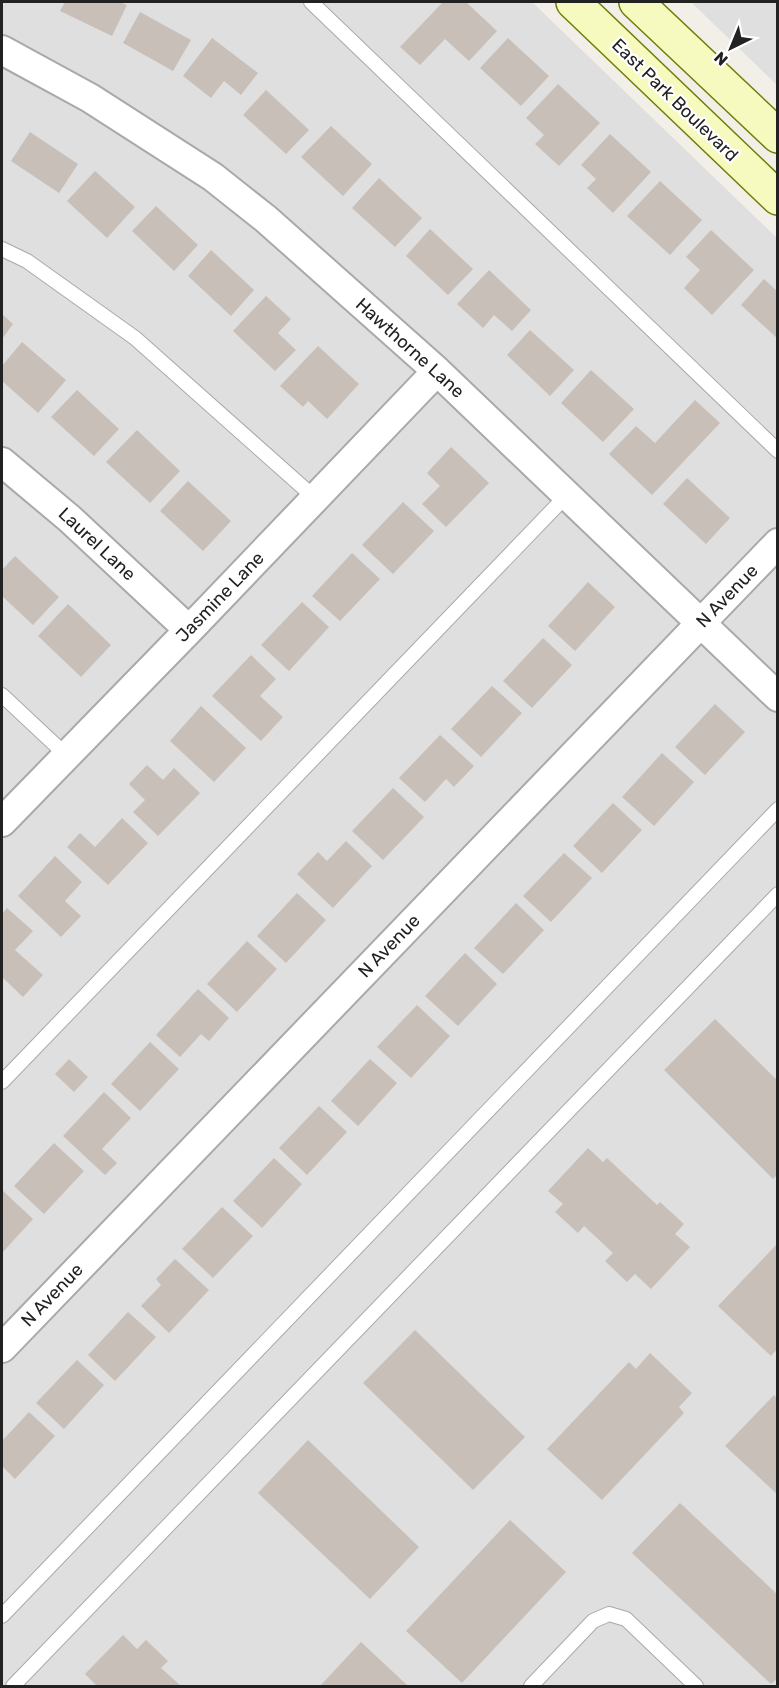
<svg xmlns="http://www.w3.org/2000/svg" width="779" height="1688" viewBox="0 0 779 1688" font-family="Rubik,sans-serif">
<rect width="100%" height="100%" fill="#f2efe9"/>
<path fill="#e0dfdf" d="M2,2H532L777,238V1686H2Z
M691,2H777V85Z"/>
<path fill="#c7bfb8" d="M65,2H120L127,5L112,36L60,11Z
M443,2H466L497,31L469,61L445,39L420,65L400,47Z
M140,12L191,40L173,71L123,43Z
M212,38L258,73L241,95L224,81L211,98L183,76Z
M508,38L549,76L521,106L480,68Z
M558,84L600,123L559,166L535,144L544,135L526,118Z
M266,90L309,130L286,154L243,115Z
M331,126L372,164L343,196L301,157Z
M30,132L78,164L59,193L11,161Z
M610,134L651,172L613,213L587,188L596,179L581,165Z
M95,171L135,207L107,238L67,201Z
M379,178L422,218L395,247L352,208Z
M660,181L702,220L670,255L627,216Z
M156,206L198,245L174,271L132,231Z
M430,229L473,269L448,295L406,256Z
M711,230L754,270L712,315L684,288L700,270L686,257Z
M211,250L254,290L231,316L188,276Z
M489,270L531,310L512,331L494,315L483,328L457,304Z
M764,279L778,292V339L741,305Z
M266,296L291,319L278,333L296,350L275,371L233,331Z
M2,314L13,324L2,339Z
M530,330L574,370L550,396L507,355Z
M22,342L66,380L38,413L2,381V366Z
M318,346L359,384L327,419L308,401L303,407L280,386Z
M591,370L634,409L603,442L561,403Z
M77,390L119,429L94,456L51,417Z
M695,400L720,423L652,495L609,454L636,426L655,443Z
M137,430L180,471L150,503L106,462Z
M451,447L489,483L446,527L422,504L440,486L427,473Z
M687,478L730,518L706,544L663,504Z
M188,481L231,521L203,551L160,511Z
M403,502L434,531L393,574L362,545Z
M352,553L380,579L340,621L312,596Z
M15,556L59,597L33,625L2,596V570Z
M588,582L615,607L575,651L548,626Z
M302,602L329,627L289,671L261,645Z
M68,604L111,645L81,677L38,636Z
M543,638L572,665L532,708L503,681Z
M251,655L276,679L260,696L283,717L261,741L212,696Z
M492,686L522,713L481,757L451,729Z
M715,704L745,732L705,775L675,747Z
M201,706L246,748L214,782L170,741Z
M440,735L474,766L454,787L446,779L425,802L399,778Z
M662,753L694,782L654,826L622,797Z
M147,765L163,780L174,768L200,793L158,836L133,812L145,800L129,784Z
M393,788L424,817L383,860L352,831Z
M613,803L642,830L602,873L573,846Z
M122,818L148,843L108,885L67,847L80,833L95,847Z
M346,841L372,866L333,908L297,874L318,852L327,861Z
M564,853L592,878L551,922L523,896Z
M55,856L82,882L65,901L81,916L61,937L18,896Z
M297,893L326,920L286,963L257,936Z
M516,903L544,930L503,974L474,948Z
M7,908L33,931L15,950L43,975L23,997L2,977V914Z
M247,941L277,969L237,1012L207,984Z
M465,953L497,984L458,1026L425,996Z
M198,989L229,1018L209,1041L201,1034L180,1057L156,1035Z
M417,1005L450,1036L411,1078L377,1047Z
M715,1019L778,1081V1174L773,1179L664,1070Z
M150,1042L179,1069L140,1111L111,1084Z
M69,1059L88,1077L74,1092L55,1074Z
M370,1059L397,1083L358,1126L331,1101Z
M104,1092L131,1118L102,1149L117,1163L105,1175L63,1136Z
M319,1106L347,1132L307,1175L279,1148Z
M54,1143L84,1171L44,1214L14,1186Z
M588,1148L603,1162L607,1158L657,1205L660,1202L684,1224L675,1234L690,1247L651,1289L635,1274L627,1282L605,1261L613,1253L584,1226L578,1233L555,1212L563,1204L548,1191Z
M274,1158L302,1184L262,1228L233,1201Z
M2,1190L33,1219L2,1253Z
M222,1207L253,1236L213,1278L182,1249Z
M778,1243V1348L771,1356L718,1306Z
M175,1259L209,1290L169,1333L141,1306L161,1285L156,1279Z
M128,1312L156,1337L115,1381L88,1355Z
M415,1330L525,1437L473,1490L363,1383Z
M650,1353L692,1393L679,1407L684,1413L602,1500L547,1449L629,1362L636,1369Z
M77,1360L104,1385L64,1429L36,1403Z
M774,1395L778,1399V1495L725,1446Z
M29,1412L55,1436L15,1479L2,1466V1441Z
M308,1440L419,1547L370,1599L258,1493Z
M680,1503L778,1595V1678L771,1684L632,1553Z
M510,1520L566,1572L462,1683L406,1631Z
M123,1635L137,1649L146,1640L168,1661L161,1668L181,1686H97L85,1674Z
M361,1642L408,1686H320Z"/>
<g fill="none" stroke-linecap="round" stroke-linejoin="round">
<g stroke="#a9a9a9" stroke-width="16">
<path id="service" d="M311,2L778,451
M2,249L27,261L135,338L315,498
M2,695L66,755
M2,1082L567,495
M2,1616L778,809
M13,1686L778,894
M531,1686L593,1621L609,1614L626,1619L696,1686"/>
</g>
<g stroke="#a9a9a9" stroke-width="32">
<path id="minor" d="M2,50L90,98L213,177L266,219L437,371L778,697
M2,462L70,519L189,630
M2,822L189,630L437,371
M2,1348L778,543"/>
</g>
<g stroke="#707d05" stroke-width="36">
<path id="secondary" d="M573,2L778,198
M636,2L778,136"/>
</g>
<use href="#service" stroke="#fff" stroke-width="14"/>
<use href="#minor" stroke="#fff" stroke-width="28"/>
<use href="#secondary" stroke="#f7fabf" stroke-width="33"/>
</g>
<g text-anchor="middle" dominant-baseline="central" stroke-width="4.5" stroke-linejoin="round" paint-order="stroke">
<g font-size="18" fill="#222" stroke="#fff">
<text transform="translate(675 100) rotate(44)">East Park Boulevard</text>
<text transform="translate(410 348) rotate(42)">Hawthorne Lane</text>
<text transform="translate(97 544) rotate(43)">Laurel Lane</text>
<text transform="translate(727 596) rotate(-46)">N Avenue</text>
<text transform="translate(220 597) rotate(-46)">Jasmine Lane</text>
<text transform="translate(389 946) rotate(-46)">N Avenue</text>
<text transform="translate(52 1295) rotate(-46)">N Avenue</text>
</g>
</g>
<rect width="779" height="1688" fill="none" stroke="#222222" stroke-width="6"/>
<g transform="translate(731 48) rotate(223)" stroke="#ffffff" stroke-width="4.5" paint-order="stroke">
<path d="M0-4.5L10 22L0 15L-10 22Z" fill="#222222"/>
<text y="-9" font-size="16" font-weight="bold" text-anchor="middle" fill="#222222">N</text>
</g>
</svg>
